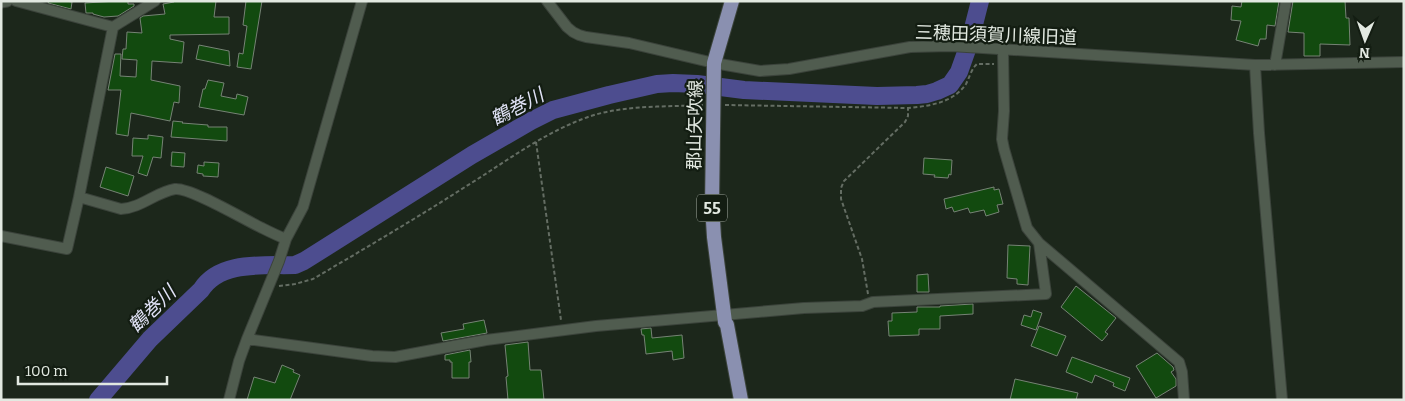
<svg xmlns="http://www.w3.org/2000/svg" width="1405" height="401" viewBox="0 0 1405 401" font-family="Bitter,'Noto Sans JP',serif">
<rect width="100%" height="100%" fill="#1c271b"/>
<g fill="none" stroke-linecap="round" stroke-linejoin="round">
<path stroke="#4d4d8f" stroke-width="18" d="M98,400L150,339L201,290C220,260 264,266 295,265L304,261L472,155L531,121L553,110L609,95L657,84L673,83L697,84L744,90L877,96L917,95L927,94L937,91L950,85L959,72L969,44L980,1"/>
</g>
<path fill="#124a0f" stroke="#768375" d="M49,1H66L72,2L71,9L48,3Z
M117,1H128V4H134V6L118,16L104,17L93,14V13H86L85,3Z
M174,1H216L214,17H229V34L170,35V39L184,42L182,63L152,61L151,80L180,86L179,103L174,102L170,121L131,113L128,136L116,134L121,90H108L115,54H121L120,76L136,77L137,60L122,59L123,49H126L127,32L142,33L140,18L143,16L165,14L163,4L174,2Z
M246,1H262L251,69L237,67L239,53L243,54L247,26L243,25Z
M1242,1H1279L1275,26L1267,25L1266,39H1260L1258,46L1236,40L1241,21L1231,20L1232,6L1241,7Z
M1293,1H1345L1346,18H1349L1350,45L1320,44V56H1304V33L1288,32Z
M199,45L229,51L230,66L196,59Z
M208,80L224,83L221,96L236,99L237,94L248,97L244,115L199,107L203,89H205Z
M173,121L183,122L182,123L208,125V127H227V141L171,137Z
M148,135L163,137L161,158L153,157L147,176L138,173L143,156H132L133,138L148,139Z
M172,152L185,153L184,167L171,166Z
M924,158L952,160L951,175L949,174L948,178L934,177L935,175L923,174Z
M204,162L219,163L218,177L203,176V174L197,173L198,165L204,166Z
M106,167L134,176L128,196L100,187Z
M994,187V190L999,189L1003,204L997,205L999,212L986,216L984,210L970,213L968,208L954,212L952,207L946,209L944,199Z
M1008,245L1030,246L1028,285L1017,284V279L1007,278Z
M928,274L929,292H917V275Z
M1076,286L1116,318L1105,332L1108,334L1102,341L1061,307Z
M973,304V314L940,316V329H919V335L889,336L888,321H892V313L917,312V307H940V306Z
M1033,310L1042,313L1036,330L1021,325L1024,315L1031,317Z
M484,320L487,333L443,341L441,333L464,329L463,324Z
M1039,326L1066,336L1057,356L1031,346Z
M651,328L652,338L682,335L684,358L673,360L672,351L646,354L644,335H642L641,329Z
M528,342L530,370H541L544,400H508L506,377L508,376L505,345Z
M470,350L471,362H469V378H452V362H450V360H445V355Z
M1157,353L1173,367L1174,370L1171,372L1176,379V386L1156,398L1136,366Z
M1072,357L1130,378L1125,391L1113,386L1114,383L1095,375L1092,383L1066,372Z
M282,365L294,370L293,372L300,375L290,400H247L254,377L275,383Z
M1015,379L1078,393L1076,400H1010Z"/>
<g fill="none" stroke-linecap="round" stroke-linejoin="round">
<g stroke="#3b433b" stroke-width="12">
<path id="minor" d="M16,1L113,27L155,1
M547,1L567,27L573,32L579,35L586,37L629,43L714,63L760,71L789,69L910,47L951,46L1255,65L1404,62
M1003,50L1004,111L1002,139L1004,149L1027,228L1039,243L1179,362L1182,372L1184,400
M1255,65L1259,133L1282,400
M1275,65L1286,1
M79,197L121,209C141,208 156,192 175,189C190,187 245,220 262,228C270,232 278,236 286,239
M1,236L67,249L79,197L113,27
M247,339L372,356L395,357L486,340L596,326L804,308L862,306L873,302L1046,294L1039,243
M229,400L239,361L247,339L279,261L286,239L303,207L362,1"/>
</g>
<g stroke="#3b433b" stroke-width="13">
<path id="tertiary" d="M1,2L7,1"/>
</g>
<g stroke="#3b433b" stroke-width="16">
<path id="primary" d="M732,1L714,63L712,205L714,237L725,322L727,325L741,400"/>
</g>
<path stroke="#646d63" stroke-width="2" stroke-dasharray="4 2.5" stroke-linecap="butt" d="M725,105L908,108C929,106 953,103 966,84C969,78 971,71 975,66L977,64H994
M536,142L561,320
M279,286L295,284L313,279C364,249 415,219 465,187C507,161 547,130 594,115C629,105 667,107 703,105
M868,294L862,259L841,199V188L844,181L905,122L908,116V108"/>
<use href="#minor" stroke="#505c4f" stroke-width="10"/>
<use href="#tertiary" stroke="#505c4f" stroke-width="11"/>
<use href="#primary" stroke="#8a90b0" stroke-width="14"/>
</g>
<g text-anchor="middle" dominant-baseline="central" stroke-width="4.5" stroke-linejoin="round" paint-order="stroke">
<rect fill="#131d12" stroke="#a4aca3" stroke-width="1" x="697" y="194.5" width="30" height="27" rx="4"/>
<g font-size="16" font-weight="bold" fill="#e2e9e1">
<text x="712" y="208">55</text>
</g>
<g font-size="18" fill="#e2e9e1" stroke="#131d12">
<text transform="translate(996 35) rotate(2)">三穂田須賀川線旧道</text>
<text transform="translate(695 125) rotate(-89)">郡山矢吹線</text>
</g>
<g font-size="19" font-style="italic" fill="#e1e3f7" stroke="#131d12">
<text transform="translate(517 107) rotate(-28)">鶴巻川</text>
<text transform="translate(152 309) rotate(-44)">鶴巻川</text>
</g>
</g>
<rect width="1405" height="401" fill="none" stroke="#e2e9e1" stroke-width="5"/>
<g transform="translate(1365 40) rotate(182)" stroke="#131d12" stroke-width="4" paint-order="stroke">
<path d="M0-4L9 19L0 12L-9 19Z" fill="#e2e9e1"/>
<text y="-8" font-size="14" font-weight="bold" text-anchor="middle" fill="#e2e9e1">N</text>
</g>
<path d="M18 376v8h149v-8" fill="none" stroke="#e2e9e1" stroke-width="2.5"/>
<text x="25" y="376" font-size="15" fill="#e2e9e1" stroke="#131d12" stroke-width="4" paint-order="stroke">100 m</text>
</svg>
